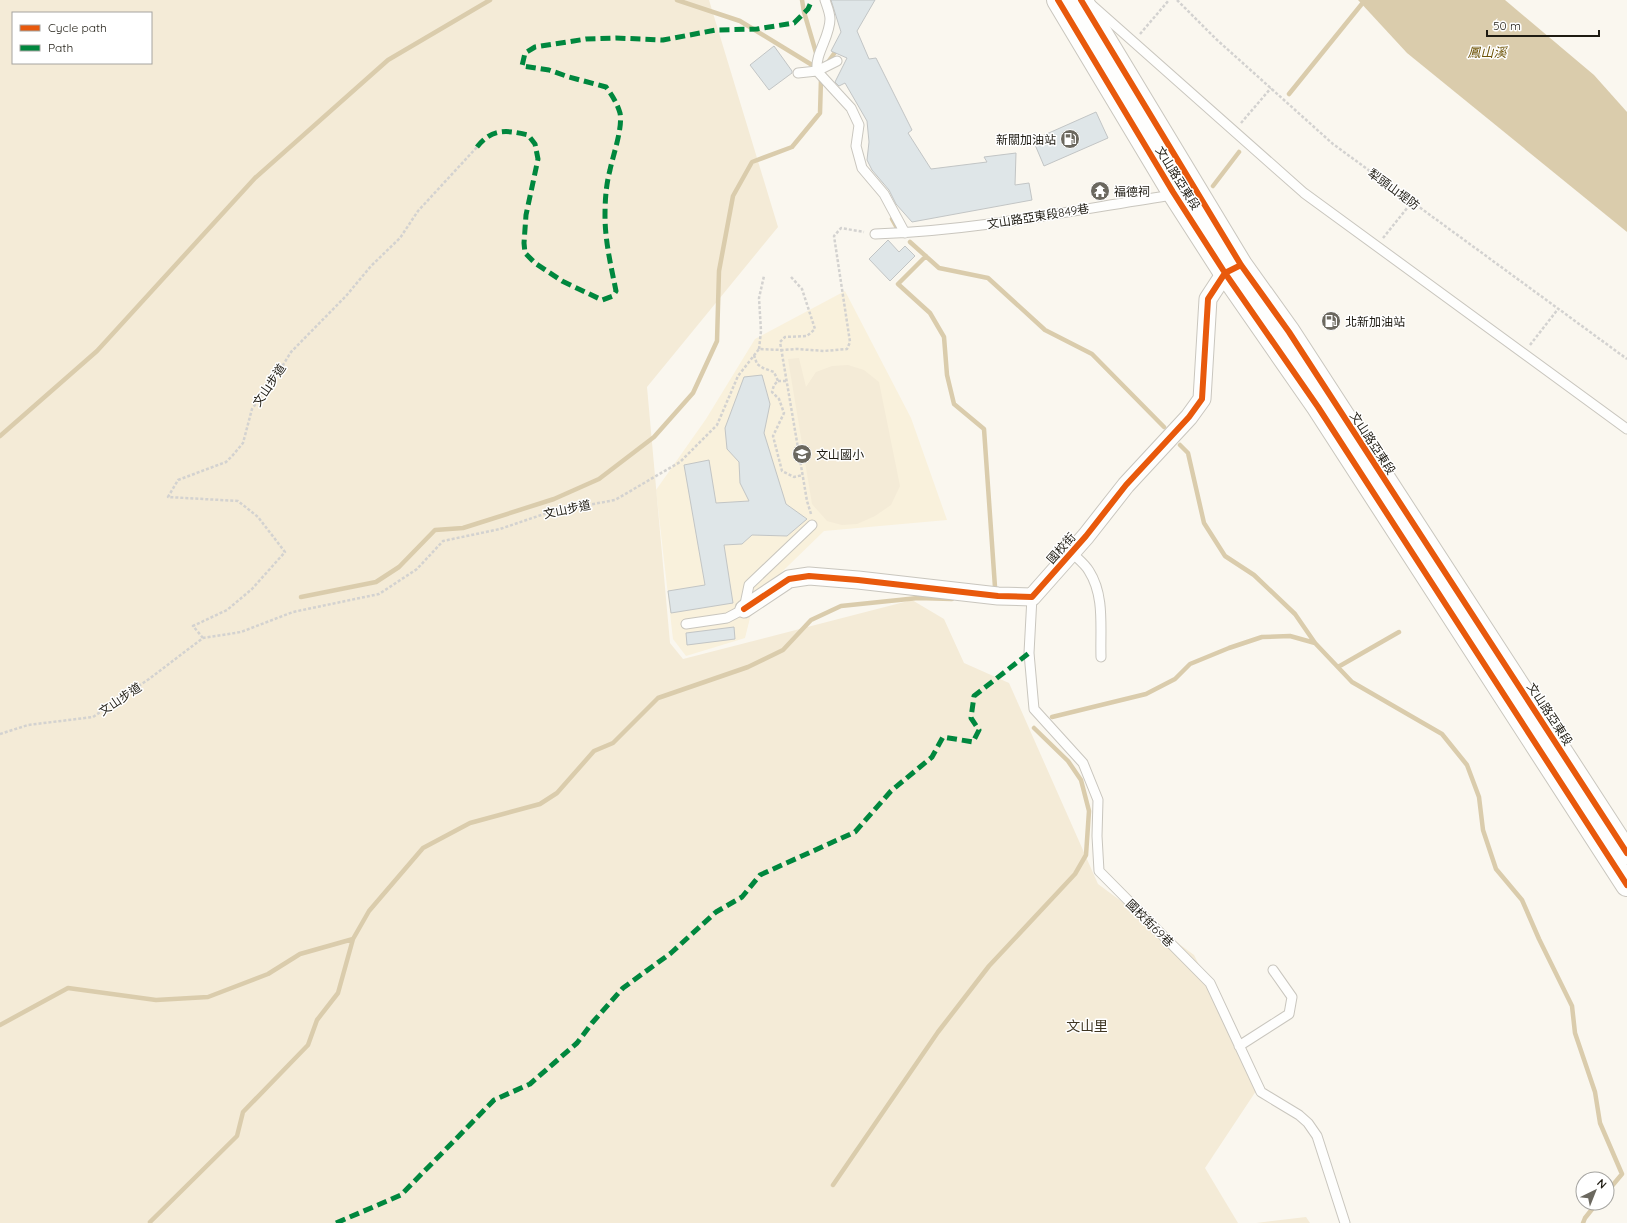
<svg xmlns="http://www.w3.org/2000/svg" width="1627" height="1223" viewBox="0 0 1627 1223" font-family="Quicksand,'Noto Sans TC',sans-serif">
<rect width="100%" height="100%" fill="#faf7ef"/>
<path fill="#f9f1dc" d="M845,291L911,418L947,520L824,531L755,598L745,638L686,656L673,639L656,490L706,419L755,339Z"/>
<path fill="#f4ebd7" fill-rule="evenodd" d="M0,0H709L778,227L647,387L670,643L683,659L912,600L944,619L964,663L1009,683L1098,884L1194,955L1260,1085L1205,1168L1238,1223H0ZM13,13H151V63H13Z
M799,358L806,387L816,372L832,366L848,365L864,370L879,382L900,486L891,505L875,516L857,524L842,525L827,521L812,504L788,359Z
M1306,1217L1310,1223H1256Z"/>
<path fill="#daccac" d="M1358,0H1505L1594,75L1627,112V232L1407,53Z"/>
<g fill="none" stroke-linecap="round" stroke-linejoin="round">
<path stroke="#daccac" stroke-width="4.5" d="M677,0L740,21L817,68
M802,0L804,12L817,56
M826,65L838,48
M1289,94L1365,0
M1213,186L1239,152
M892,219L897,228
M910,242L939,268L988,278L1045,330L1092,354L1164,427
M926,256L898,284L930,313L944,337L947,375L954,404L984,429L995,587
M0,436L97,351L255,178L388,60L490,0
M1180,445L1188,453L1204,523L1225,556L1254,575L1295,614L1315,643L1352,682L1442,734L1467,765L1479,797L1483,830L1496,869L1522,900L1539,939L1572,1006L1575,1033L1595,1092L1600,1123L1622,1174L1607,1192
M301,597L376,582L399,567L435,530L463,528L554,499L599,479L654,437L693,393L717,341L719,271L733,196L752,162L792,147L820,113L821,79
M1338,667L1399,632
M1052,717L1146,694L1175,679L1190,664L1229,648L1262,637L1290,636L1315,643
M0,1025L68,988L156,1000L208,997L268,974L300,954L353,939
M833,1185L938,1032L989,966L1075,874L1086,855L1089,811L1081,780L1068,761L1034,728
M150,1222L237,1136L243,1112L308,1045L317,1020L338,993L353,939L369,911L423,848L470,823L540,804L557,793L594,751L613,743L658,698L748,667L783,650L811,620L841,606L918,598L952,599
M1583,1223L1585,1218L1597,1203"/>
</g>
<path fill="#dfe6e8" stroke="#c2c5c5" d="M831,0H875L857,31L869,59L876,58L912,130L908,133L931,169L987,162L984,157L1016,153L1015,185L1029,183L1032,200L912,222L896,204L889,190L872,170L867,160L869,142L867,121L845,83L839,86L835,82L847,58L831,51L841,32Z
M774,46L792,71V73L769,90L750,65Z
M1096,112L1108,138L1044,166L1033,140Z
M888,240L899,252L905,246L915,256L890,281L869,259Z
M762,375L770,404L764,433L786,504L807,519L787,536L752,535L742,544L724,545L733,603L671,613L668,591L705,585L684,465L709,460L716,503L749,501L740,483L739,462L727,449L725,428L744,377Z
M734,627L735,639L687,645L686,633Z"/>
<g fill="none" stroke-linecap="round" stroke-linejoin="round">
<g stroke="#c9c6be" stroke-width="11">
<path id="lane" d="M1093,6L1304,193L1627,429
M837,61L817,71L851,108L859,125L856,146L862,168L884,194L905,233
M798,73L817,71C815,53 830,37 830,19C830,13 827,6 825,0
M875,234C973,231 1069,211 1166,196L1174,192
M1072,553C1077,558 1085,564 1089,571C1105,596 1100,628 1101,657
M1032,597L1029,653L1034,709L1083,763L1098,800L1097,836L1099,871L1210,983L1261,1092L1299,1115L1308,1123L1317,1136L1345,1223
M686,624L727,618L744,609L749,585L812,525
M1239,1046L1289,1014L1292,997L1273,970"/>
</g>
<g stroke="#c9c6be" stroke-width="19">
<path id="street" d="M744,609L789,579L809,576L858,580L998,596L1032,597L1086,536L1126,485L1189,417L1202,399L1208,299L1225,273L1235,268"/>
</g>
<g stroke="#c9c6be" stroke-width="24">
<path id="secondary" d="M1058,0L1173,192L1225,273L1318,407L1627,885
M1081,0L1241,265L1289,332L1627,853"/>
</g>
<path stroke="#d3d2d0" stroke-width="2.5" stroke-dasharray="3 2" stroke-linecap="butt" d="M1177,0L1216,39L1333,144L1627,359
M1140,34L1169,0
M1241,123L1271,88
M1383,238L1412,202
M791,277L802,289L815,329L807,336L785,337L780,342L807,501L811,514
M1530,345L1558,309
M759,349L761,331L759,298L764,276
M754,355L757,364L763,368L774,372L778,381L774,385L772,392L779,399L784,413L773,436L782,471L794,477L803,475
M778,381H787
M203,638L193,626L227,610L252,589L285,552L258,517L238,501L168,497L178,480L226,462L233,455L243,443L252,409L275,378L291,352L346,296L371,266L400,238L418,211L477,147
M0,734L28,725L93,717L149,679L203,638L241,632L293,612L379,594L417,569L443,541L500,529L550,512L615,500L680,462L717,425L738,376L759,349L782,350L797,349L824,351L847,349L850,342L834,236L841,228L864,232"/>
<use href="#lane" stroke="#fefefd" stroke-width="9"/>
<use href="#street" stroke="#fefefd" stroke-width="17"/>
<use href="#secondary" stroke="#fefefd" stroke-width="22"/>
<path stroke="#00873e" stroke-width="5" stroke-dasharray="10 5" stroke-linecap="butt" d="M477,147C492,128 507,130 528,135L535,144L538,159L526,215L524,243L525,253L535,263L562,281L602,300L613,296L616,291C611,266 605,241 605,216C605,200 606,185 610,170C613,155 623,128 620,113C617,103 612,95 606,87L569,77L549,70L522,66L525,53L535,47L586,39L616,38L663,40L716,30L757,29L794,23L808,9L812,0
M336,1223L401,1195L494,1100L530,1084L577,1043L592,1023L623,988L671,953L716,912L742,897L760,875L855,832L891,791L932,757L943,737L973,742L979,730L971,718L974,696L1029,653"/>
<g stroke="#fff" stroke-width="8">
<path id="cycleway" d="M1058,0L1173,192L1225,273L1318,407L1627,885
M1081,0L1241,265L1289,332L1627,853
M744,609L789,579L809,576L858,580L998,596L1032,597L1086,536L1126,485L1189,417L1202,399L1208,299L1225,273L1241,265"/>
</g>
<use href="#cycleway" stroke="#e8590c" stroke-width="6"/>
</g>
<defs>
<g id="fuel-disc" transform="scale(1)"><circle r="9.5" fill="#6b685f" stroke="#fff"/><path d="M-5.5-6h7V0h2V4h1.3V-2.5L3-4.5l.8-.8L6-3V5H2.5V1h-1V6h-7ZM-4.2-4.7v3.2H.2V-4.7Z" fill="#fff"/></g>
<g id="temple-disc" transform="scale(1)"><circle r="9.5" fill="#6b685f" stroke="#fff"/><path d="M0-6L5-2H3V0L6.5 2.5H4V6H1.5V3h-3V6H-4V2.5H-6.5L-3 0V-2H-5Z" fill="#fff"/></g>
<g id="school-disc" transform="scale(1)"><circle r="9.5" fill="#6b685f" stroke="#fff"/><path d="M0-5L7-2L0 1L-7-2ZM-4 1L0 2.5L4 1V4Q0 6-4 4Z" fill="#fff"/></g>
</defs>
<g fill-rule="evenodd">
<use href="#fuel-disc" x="1070" y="139"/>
<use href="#temple-disc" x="1100" y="191"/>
<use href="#fuel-disc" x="1331" y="321"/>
<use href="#school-disc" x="802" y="454"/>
</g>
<g text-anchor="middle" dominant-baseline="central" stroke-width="3" stroke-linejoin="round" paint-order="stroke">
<g font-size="12" fill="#1e1b12" stroke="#fff" text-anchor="start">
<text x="1056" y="139" text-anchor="end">新關加油站</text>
<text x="1114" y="191">福德祠</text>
<text x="1345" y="321">北新加油站</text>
<text x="816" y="454">文山國小</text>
</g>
<g font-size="12" fill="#1e1b12" stroke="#fff">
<text transform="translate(1178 178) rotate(58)">文山路亞東段</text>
<text transform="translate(1394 189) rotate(36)">犁頭山堤防</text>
<text transform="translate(1038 216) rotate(-9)">文山路亞東段849巷</text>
<text transform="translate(269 385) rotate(-56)">文山步道</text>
<text transform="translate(1373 443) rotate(57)">文山路亞東段</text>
<text transform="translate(567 509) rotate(-12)">文山步道</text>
<text transform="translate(1061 548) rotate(-48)">國校街</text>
<text transform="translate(120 699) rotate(-34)">文山步道</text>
<text transform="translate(1550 714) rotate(57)">文山路亞東段</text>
<text transform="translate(1150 923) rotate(45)">國校街69巷</text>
</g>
<g font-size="13" font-style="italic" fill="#6d5306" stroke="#fff">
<text x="1487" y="52">鳳山溪</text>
</g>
<g font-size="14" fill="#3e3522" stroke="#fff">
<text x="1087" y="1026">文山里</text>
</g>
</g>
<rect x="12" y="12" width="140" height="52" fill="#ffffff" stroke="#a5a4a0"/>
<rect x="20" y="25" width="20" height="6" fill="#e8590c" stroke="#a5a4a0"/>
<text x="48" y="32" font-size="12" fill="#1e1b12">Cycle path</text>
<rect x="20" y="45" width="20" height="6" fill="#00873e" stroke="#a5a4a0"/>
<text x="48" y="52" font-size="12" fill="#1e1b12">Path</text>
<g transform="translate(1595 1191) rotate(43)"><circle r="19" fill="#ffffff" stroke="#a5a4a0"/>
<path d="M0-3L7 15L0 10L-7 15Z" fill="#6b685f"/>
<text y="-6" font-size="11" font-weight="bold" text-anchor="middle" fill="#1e1b12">N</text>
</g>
<path d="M1487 30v6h112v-6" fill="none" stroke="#1e1b12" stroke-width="2"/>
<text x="1493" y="30" font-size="12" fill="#1e1b12" stroke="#ffffff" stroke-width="3" paint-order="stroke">50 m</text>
</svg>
